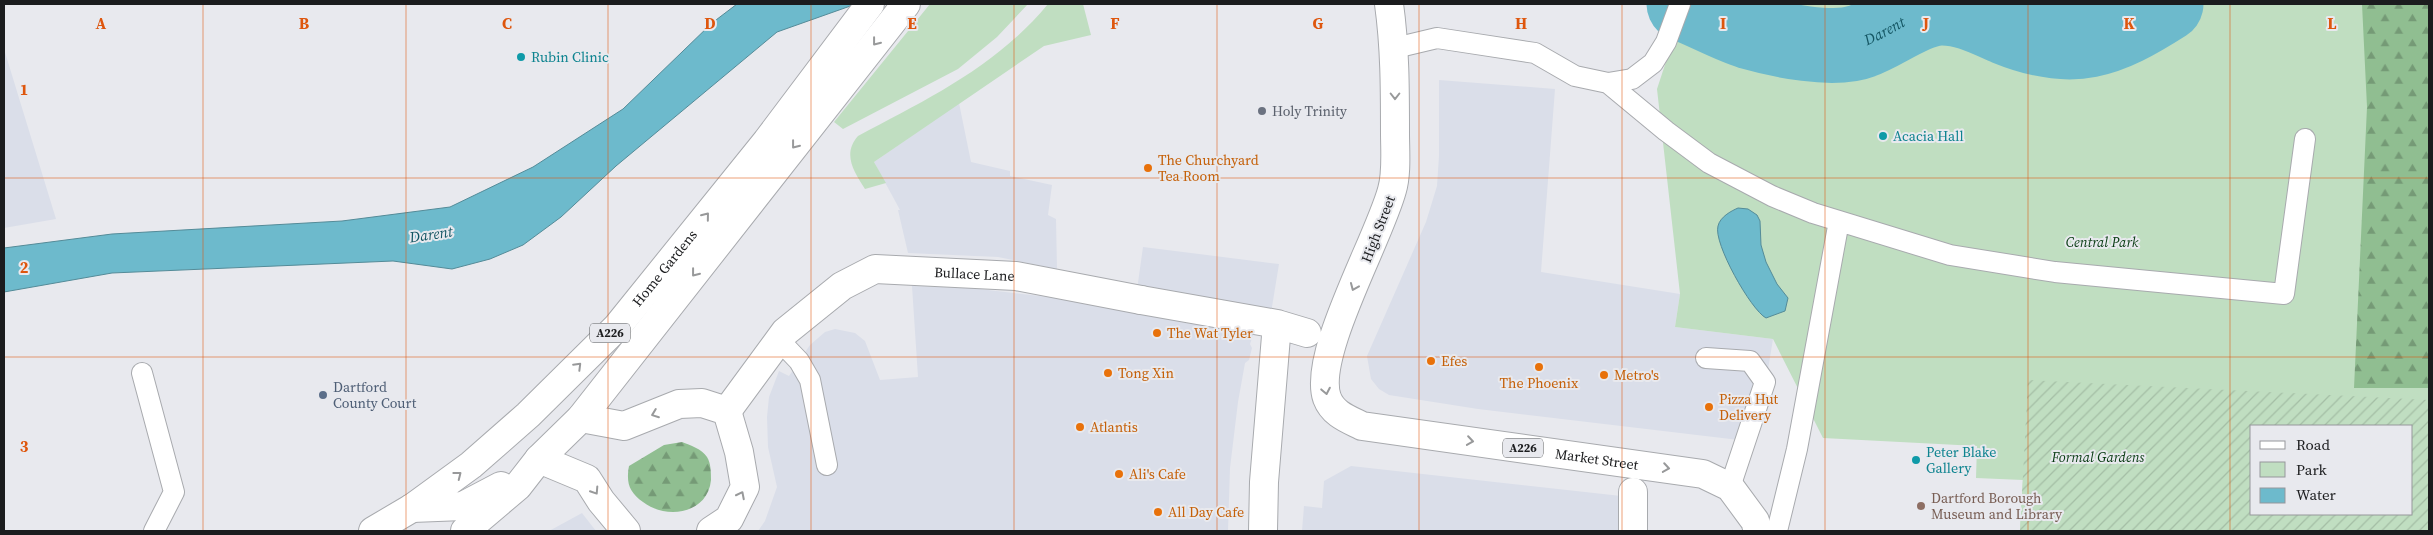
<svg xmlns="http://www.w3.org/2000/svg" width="2433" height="535" viewBox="0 0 2433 535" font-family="'Source Serif 4',serif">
<defs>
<pattern id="forest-firs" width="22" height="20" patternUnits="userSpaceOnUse" patternTransform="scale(1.25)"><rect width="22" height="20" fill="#90be91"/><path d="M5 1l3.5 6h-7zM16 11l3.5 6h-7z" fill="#759a76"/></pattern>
<pattern id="garden-furrows" width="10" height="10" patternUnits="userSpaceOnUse" patternTransform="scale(1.25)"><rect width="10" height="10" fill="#c0dec1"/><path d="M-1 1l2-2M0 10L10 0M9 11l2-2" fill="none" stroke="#a4bea5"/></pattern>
</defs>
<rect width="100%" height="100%" fill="#e8e9ee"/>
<path fill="#dadee9" d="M4,49L56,219L4,228Z
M1439,80L1555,89L1541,272L1680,294L1675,327L1773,339L1756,442L1478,409L1389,395L1379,389L1371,379L1367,356L1426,222L1437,186L1439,156Z
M959,103L971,162L1010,171V176L1052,185L1048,215L1056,219L1057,269L998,257L908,253L898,210H900L874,162Z
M1143,247L1279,264L1271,313L1137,290Z
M912,286L971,288L1074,300L1253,335L1250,344L1252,348L1249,360L1245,363L1238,402L1230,468L1228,531H758L765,521L777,487L768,447L767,417L769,397L779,371L789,376L810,345L825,332L835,329L855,333L865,341L880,380L918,377Z
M1351,466L1639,498L1638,531H1302L1304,506L1322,508L1324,481Z
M582,513L596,531H549Z"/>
<path fill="#c0dec1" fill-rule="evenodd" d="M930,4H1028L997,37L958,69L843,129L834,122Z
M1048,4H1083L1091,35L1044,46L874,162L886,183L865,189C854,172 842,154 858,136C928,99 997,66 1048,4Z
M1685,4H2429V531H2020L2023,480L1976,478L1977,446L1823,438L1773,339L1675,327L1680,294L1657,89ZM2252,426H2412V514H2252Z"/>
<path fill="url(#forest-firs)" d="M2362,4H2429V388H2354L2367,107Z
M682,442C690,445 702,449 707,457C711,463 711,473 711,480C708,514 666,520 643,502C629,492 626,483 629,466L664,445Z"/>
<path fill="url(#garden-furrows)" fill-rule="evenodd" d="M2028,380L2429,400V531H2020ZM2252,426H2412V514H2252Z"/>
<path fill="#6dbacc" stroke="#548b98" d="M737,4H856L777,32L616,166L561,217L523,245L490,259L452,269L393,261L112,273L4,292V248L112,234L342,221L450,207L533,167L623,109L712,23Z
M1738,208L1748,209L1757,215L1760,221L1761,245L1766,262L1777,284L1788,298L1785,311L1766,318C1751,310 1713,243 1718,226C1720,217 1731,211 1738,208Z"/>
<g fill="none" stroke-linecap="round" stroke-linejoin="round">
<path stroke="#6dbacc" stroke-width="75" id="s1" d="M1684,4C1705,12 1728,25 1750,32C1778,40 1834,52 1862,41C1887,32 1916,8 1942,8C1966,8 1986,19 2007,28C2073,55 2108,41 2166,4"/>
<g stroke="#a8aaae" stroke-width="22">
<path id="service" d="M1395,48L1437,38L1535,53L1575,76L1608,83L1632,79L1653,63L1666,42L1680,4
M1608,83L1666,131L1709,163L1772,196L1813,213L1950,255L2055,272L2284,294L2305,139
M779,340L799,361L810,380L827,465
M1706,358L1750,361L1765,382L1730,487
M142,373L174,492L154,531
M1777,531L1797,449L1839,221"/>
</g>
<g stroke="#a8aaae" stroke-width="30">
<path id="pedestrian" d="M1141,300L1277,324L1307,333
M1263,531L1264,482L1277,324
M1633,531V492"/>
</g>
<g stroke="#a8aaae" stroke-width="30">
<g id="minor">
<path id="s2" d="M727,411L785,332L842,286L875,269L1016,276L1141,300"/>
<path d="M581,418L624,426L679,404L702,403L727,411L739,452L745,487L729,519L711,531"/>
<path d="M539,459L587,479L601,501L626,531"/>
</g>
</g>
<g stroke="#a8aaae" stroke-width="30">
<g id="primary">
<path id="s3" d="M1389,4C1395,47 1395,89 1395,133C1395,151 1397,173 1392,190C1379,239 1312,355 1327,398C1333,414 1348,419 1362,426L1703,474L1730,487L1755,521L1758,531"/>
<path d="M412,508L463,506L501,486"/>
<path id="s4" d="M373,531L412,508L471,465L528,415L617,327L767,141L870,4"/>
<path d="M465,531L518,486L539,459L581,418L906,4"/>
</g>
</g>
<use href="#service" stroke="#fff" stroke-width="20"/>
<use href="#pedestrian" stroke="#fff" stroke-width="28"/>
<use href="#minor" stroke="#fff" stroke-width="28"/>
<use href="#primary" stroke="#fff" stroke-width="28"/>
</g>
<defs><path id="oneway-chevron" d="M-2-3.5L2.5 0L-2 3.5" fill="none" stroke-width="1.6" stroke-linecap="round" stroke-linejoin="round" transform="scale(1.25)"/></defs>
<g stroke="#98999a">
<use href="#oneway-chevron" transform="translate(876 42) rotate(128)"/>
<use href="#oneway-chevron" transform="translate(1395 96) rotate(90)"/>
<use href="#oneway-chevron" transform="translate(795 145) rotate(128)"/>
<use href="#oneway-chevron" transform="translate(706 216) rotate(-51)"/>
<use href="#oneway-chevron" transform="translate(695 273) rotate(128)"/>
<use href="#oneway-chevron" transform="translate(1354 287) rotate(113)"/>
<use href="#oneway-chevron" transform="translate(578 366) rotate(-45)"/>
<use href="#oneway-chevron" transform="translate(1326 391) rotate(79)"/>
<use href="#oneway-chevron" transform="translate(655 414) rotate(159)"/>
<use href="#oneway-chevron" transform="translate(1470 441) rotate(8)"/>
<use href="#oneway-chevron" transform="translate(1666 468) rotate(9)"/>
<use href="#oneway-chevron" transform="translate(458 475) rotate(-38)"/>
<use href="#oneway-chevron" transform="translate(595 491) rotate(57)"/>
<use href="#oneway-chevron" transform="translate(741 495) rotate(-63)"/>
</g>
<path fill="none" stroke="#de560d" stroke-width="1" stroke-opacity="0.55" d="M203,4V531M406,4V531M608,4V531M811,4V531M1014,4V531M1217,4V531M1419,4V531M1622,4V531M1825,4V531M2028,4V531M2230,4V531M4,178H2429M4,357H2429"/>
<g fill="#0f9aa8" stroke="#e8e9ee" stroke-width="2">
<circle cx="521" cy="57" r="5"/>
<circle cx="1883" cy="136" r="5"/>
<circle cx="1916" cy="460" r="5"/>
</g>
<circle fill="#6b7280" stroke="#e8e9ee" stroke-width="2" cx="1262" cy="111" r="5"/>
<g fill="#e8710a" stroke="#e8e9ee" stroke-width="2">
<circle cx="1148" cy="168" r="5"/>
<circle cx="1157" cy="333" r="5"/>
<circle cx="1431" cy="361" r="5"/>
<circle cx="1539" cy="367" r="5"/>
<circle cx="1108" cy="373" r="5"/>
<circle cx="1604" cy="375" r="5"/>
<circle cx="1709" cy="407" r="5"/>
<circle cx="1080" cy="427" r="5"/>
<circle cx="1119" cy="474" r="5"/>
<circle cx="1158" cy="512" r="5"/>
</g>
<circle fill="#5c6f8a" stroke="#e8e9ee" stroke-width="2" cx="323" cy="395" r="5"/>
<circle fill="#8d6e63" stroke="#e8e9ee" stroke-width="2" cx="1921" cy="506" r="5"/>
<g text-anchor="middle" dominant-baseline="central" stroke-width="4" stroke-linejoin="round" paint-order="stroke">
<g fill="#e8e9ee" stroke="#585a5c" stroke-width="1">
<rect x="590" y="323.5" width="40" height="19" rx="4"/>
<rect x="1503" y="438.5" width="40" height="19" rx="4"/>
</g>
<g font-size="12" font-weight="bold" fill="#1b1c1e">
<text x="610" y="333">A226</text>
<text x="1523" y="448">A226</text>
</g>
<g font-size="14" fill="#0d838f" stroke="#e8e9ee" text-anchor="start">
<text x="531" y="57">Rubin Clinic</text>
<text x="1893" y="136">Acacia Hall</text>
<text x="1926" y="452">Peter Blake<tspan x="1926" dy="16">Gallery</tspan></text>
</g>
<g font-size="14" fill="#5b616d" stroke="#e8e9ee" text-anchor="start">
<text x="1272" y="111">Holy Trinity</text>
</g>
<g font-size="14" fill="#c56008" stroke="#e8e9ee" text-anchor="start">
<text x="1158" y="160">The Churchyard<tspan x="1158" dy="16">Tea Room</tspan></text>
<text x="1167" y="333">The Wat Tyler</text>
<text x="1441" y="361">Efes</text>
<text x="1118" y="373">Tong Xin</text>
<text x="1614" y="375">Metro's</text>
<text x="1539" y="383" text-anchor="middle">The Phoenix</text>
<text x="1719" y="399">Pizza Hut<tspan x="1719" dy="16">Delivery</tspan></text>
<text x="1090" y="427">Atlantis</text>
<text x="1129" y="474">Ali's Cafe</text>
<text x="1168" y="512">All Day Cafe</text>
</g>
<g font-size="14" fill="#1b1c1e" stroke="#e8e9ee">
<text transform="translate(1378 229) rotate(-69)">High Street</text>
<text stroke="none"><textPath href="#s4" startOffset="395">Home Gardens</textPath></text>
<text stroke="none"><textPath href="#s2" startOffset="308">Bullace Lane</textPath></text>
<text stroke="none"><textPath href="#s3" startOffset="690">Market Street</textPath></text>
</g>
<g font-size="14" font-style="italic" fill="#063a10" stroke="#e8e9ee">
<text x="2102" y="242">Central Park</text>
<text x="2098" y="457">Formal Gardens</text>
</g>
<g font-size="14" fill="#4e5e75" stroke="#e8e9ee" text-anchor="start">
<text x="333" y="387">Dartford<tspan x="333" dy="16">County Court</tspan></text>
</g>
<g font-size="14" fill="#785e54" stroke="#e8e9ee" text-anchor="start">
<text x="1931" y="498">Dartford Borough<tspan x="1931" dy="16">Museum and Library</tspan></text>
</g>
<g font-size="15" font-style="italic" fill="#135562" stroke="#e8e9ee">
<text stroke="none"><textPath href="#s1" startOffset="210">Darent</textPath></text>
<text transform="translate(431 234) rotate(-8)">Darent</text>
</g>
</g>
<g font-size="16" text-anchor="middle" font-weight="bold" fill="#de560d" stroke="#e8e9ee" stroke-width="4" stroke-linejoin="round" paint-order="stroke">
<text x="101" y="29">A</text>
<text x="304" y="29">B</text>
<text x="507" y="29">C</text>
<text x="710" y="29">D</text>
<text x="912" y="29">E</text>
<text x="1115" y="29">F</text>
<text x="1318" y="29">G</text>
<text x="1521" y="29">H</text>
<text x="1723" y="29">I</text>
<text x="1926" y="29">J</text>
<text x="2129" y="29">K</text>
<text x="2332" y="29">L</text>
<text x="24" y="95">1</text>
<text x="24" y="273">2</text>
<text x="24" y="452">3</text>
</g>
<rect width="2433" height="535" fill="none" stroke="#1b1c1e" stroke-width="10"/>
<rect x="2250" y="425" width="162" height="90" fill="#e8e9ee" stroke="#96979b"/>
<rect x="2260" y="441" width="25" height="8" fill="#ffffff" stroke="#96979b"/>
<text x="2296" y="450" font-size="15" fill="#1b1c1e">Road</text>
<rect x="2260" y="462" width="25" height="15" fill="#c0dec1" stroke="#96979b"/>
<text x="2296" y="475" font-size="15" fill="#1b1c1e">Park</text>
<rect x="2260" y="488" width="25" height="15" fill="#6dbacc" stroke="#96979b"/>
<text x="2296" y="500" font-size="15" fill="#1b1c1e">Water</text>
</svg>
